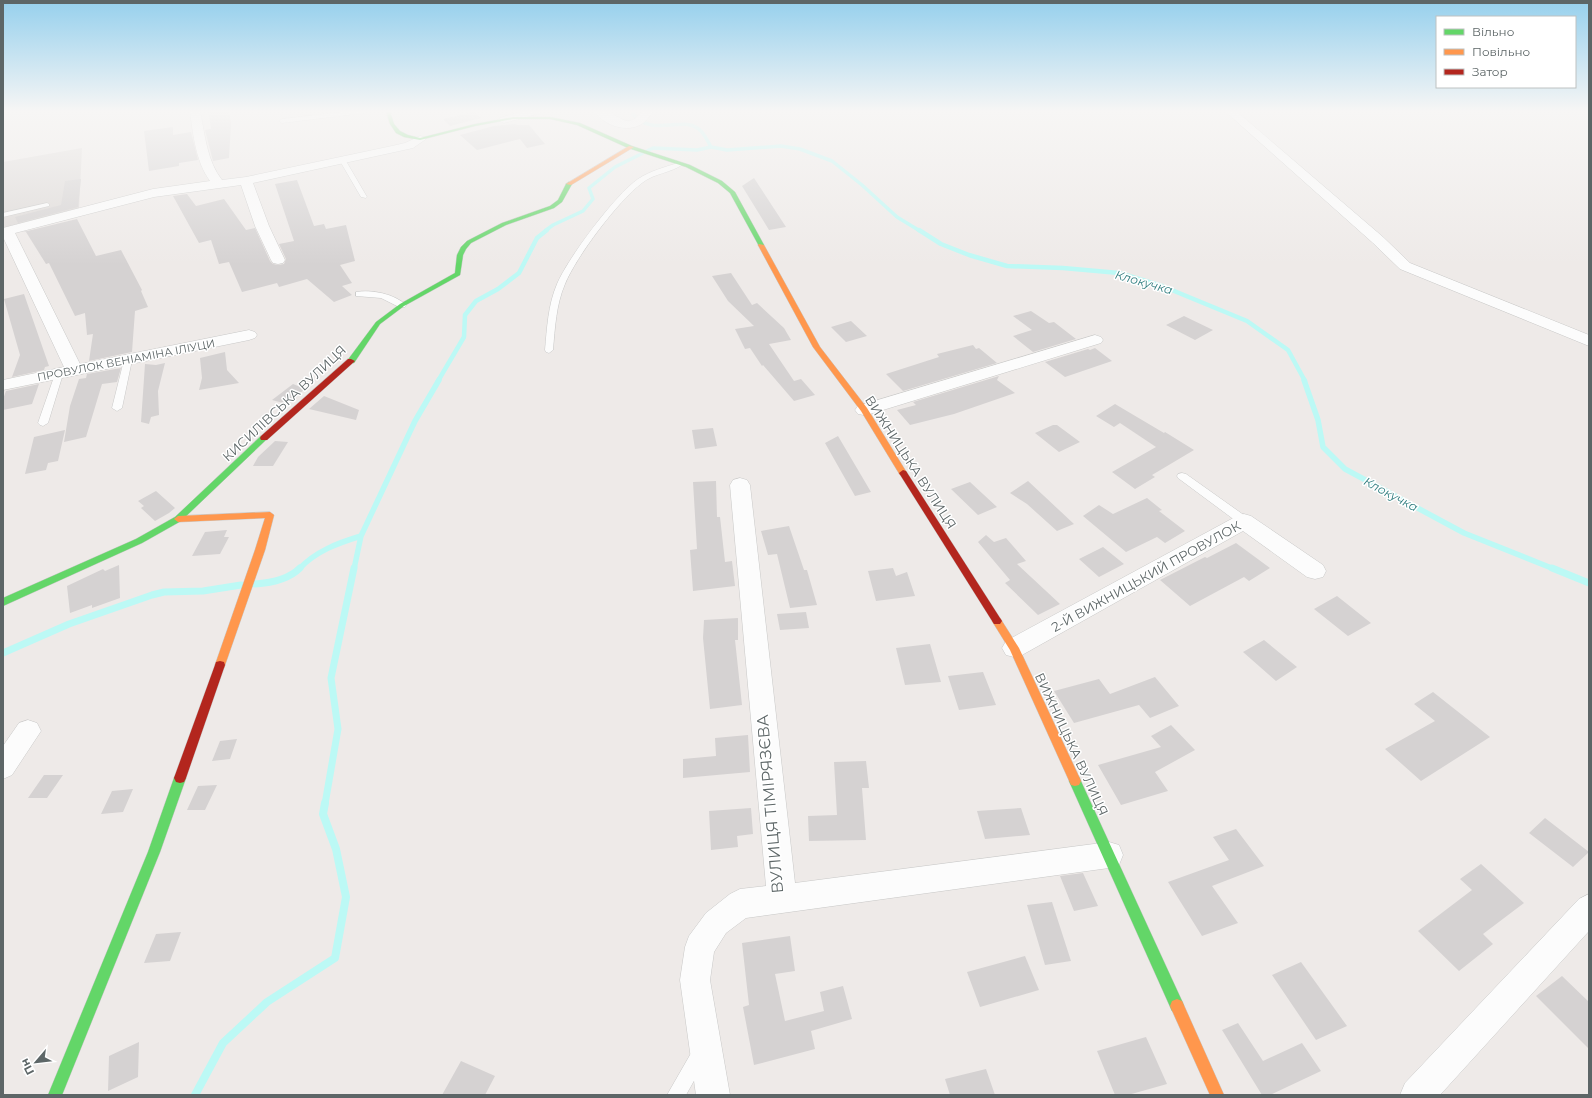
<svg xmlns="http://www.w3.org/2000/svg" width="1592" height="1098" viewBox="0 0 1592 1098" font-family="Montserrat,sans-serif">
<rect width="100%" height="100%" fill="#eeeae8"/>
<path fill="#dedad8" d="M82,148L79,208L3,228V162Z"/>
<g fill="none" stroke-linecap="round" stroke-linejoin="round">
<path stroke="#bcf9f5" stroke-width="3.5" d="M634,111L633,114C654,139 684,113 701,131C705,135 708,142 711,147L727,150L781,146L800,149L832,161L862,185L897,217L920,231
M545,231L553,225L583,211L593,199L589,188L615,167L653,148L697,150L711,147"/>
<path stroke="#bcf9f5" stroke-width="4.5" d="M919,230L941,244L969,255L1007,266L1063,268L1119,273L1162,286L1247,321L1288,350L1305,381
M438,381L464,337L465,315L476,301L498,289L519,273L537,238L547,230"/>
<path stroke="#bcf9f5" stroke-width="5.5" d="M1304,380L1318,420L1323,447L1345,469L1464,533L1554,569
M299,569C316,551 338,543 361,536
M354,569L361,536L415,421L439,380"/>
<path stroke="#bcf9f5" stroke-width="7" d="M1552,568L1589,583
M255,584C271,583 288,580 300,568
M3,653L69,624L152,595L164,592L203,591L241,585
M325,804L338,729L331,678L354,568"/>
<path stroke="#bcf9f5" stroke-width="8" d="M195,1095L223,1043L267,1002L335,958L346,897L336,849L323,814L325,803"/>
</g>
<path fill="#d5d2d2" d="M210,111H229L231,124L229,158L213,161L205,130L211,129L209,115L210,114Z
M474,112L481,118L450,126L443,119Z
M515,124L517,125H529L545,144L527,148L520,139L477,150L460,135L494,126Z
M173,127V135L191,132L198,160L179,163V166L149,171L144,131Z
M754,178L786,227L769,230L742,186Z
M81,179L78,207L18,223L15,217L61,205L65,181Z
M297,180L314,226L324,224L326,229L346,225L355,261L340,265L352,283L342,286L352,295L334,302L307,279L279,287L277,283L242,292L229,262L219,264L211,240L199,243L173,196L187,194L196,206L224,199L246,230L255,228L270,261L273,264L278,265L284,264L286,259L279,244L294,241L275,184Z
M77,219L96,256L121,250L142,290L141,291L148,307L135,311L132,352L89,361L93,334L87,335L85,313L75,316L49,263L46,264L26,232H23Z
M731,273L752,305L757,303L784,328L791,340L769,344L794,381L801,379L815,395L794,401L763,365L762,366L750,348L745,349L735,329L754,326L728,301L712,276Z
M24,294L49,366L45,367L44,370L12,377L20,355L4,299Z
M1031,311L1049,323L1054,322L1076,339L1033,352L1013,336L1032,330L1013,316Z
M1184,316L1213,330L1195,340L1166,325Z
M851,321L867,336L846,342L831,327Z
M973,345L976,349L979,348L997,363L903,391L886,374L939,357L937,354Z
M1095,348L1112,361L1065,377L1045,362L1088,349L1090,350Z
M225,352L227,370L239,383L199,390L202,378L200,358Z
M165,363L158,391L159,415L151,417L149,424L141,422L145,364L156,365Z
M121,368L117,382L102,384L86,437L64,442L70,406L79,379L86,378L87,374Z
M999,376L997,380L1015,393L954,414L910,425L897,410L916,405L913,402Z
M39,384L32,404L3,410V399L6,391Z
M293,384L305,389L287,404L272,400Z
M324,396L359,410L356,420L309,409Z
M1115,404L1164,433L1165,432L1194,450L1152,475L1155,477L1135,489L1112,472L1156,447L1120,423L1114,427L1096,416Z
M1053,425H1057L1080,442L1059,452L1035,433Z
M713,428L717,446L695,449L692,430Z
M65,430L58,461L48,463L46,470L25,474L34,437Z
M838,436L871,492L855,496L825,443Z
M275,441L288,442L273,466H253L258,457Z
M716,481L717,517H720L725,562L732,561L735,586L693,591L690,550L697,549L693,482Z
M1028,481L1074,524L1057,531L1027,504L1010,493Z
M970,482L997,507L978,515L951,489Z
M156,491L175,508L169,513L155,521L141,508L144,506L138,501Z
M1147,498L1162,510L1159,511L1185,531L1165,543L1157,537L1126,552L1083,516L1099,505L1113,514Z
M789,526L804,570H807L817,605L790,608L777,554L768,555L761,531Z
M227,530L224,537H229L220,554L192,556L205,532Z
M986,535L994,542L1006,538L1026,561L1017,564L1060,604L1038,615L1005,583L1010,580L978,542Z
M1236,543L1270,568L1249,581L1244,577L1190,606L1160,580L1205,557L1207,558Z
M1103,547L1124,564L1099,577L1079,559Z
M119,565L120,598L92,608V605L70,613L67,586L103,569L105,571Z
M893,568L896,576L907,572L915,596L876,601L868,571Z
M1337,596L1371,623L1348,636L1314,609Z
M806,612L809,628L780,630L777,614Z
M738,618V640H735L742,705L710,709L703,638L704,620Z
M1264,640L1297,667L1276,681L1243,652Z
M930,644L941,682L905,685L896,648Z
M983,672L996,705L959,710L948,676Z
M1155,677L1179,706L1150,718L1139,705L1074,723L1054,691L1099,679L1110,694Z
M1433,692L1490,737L1421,781L1385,749L1435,721L1414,704Z
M1171,725L1195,750L1155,772L1168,791L1121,805L1098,765L1161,747L1151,736Z
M748,735L750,772L683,778V759L716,756L715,738Z
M237,739L230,759L212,761L220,741Z
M866,761L869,788H862L866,840L809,841L808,816L837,815L834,762Z
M44,775H63L47,798H28Z
M217,785L205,810H187L198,786Z
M133,789L123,812L101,814L112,791Z
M751,808L753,834L737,836L738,847L711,850L709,811Z
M1021,808L1030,835L985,839L977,811Z
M1545,818L1589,852L1573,867L1529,833Z
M1236,829L1264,866L1212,886L1238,923L1202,936L1168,882L1229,860L1213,837Z
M1481,864L1524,903L1483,934L1493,944L1459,971L1418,931L1472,890L1460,879Z
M1083,873L1098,906L1074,911L1060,876Z
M1052,902L1071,961L1045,965L1027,905Z
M181,932L170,961L144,963L156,934Z
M790,936L795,971L775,974L785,1021L824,1011L820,992L843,986L852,1019L811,1031L815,1049L754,1065L743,1007L749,1005L742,943Z
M1025,956L1039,990L980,1007L967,972Z
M1301,962L1347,1026L1316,1040L1272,975Z
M1562,976L1589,1002V1049L1536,996Z
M1238,1023L1263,1061L1302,1043L1321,1071L1270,1095H1262L1222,1030Z
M1146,1037L1167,1084L1128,1095H1115L1097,1051Z
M139,1042L138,1077L108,1091L109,1056Z
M461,1061L495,1076L485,1095H442Z
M986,1069L995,1095H950L945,1079Z"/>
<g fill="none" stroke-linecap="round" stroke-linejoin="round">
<g stroke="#c9c9c8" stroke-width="1">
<path id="lane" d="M3,111H10L3,113Z
M351,111H367L364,113L282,123L279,121L282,119Z
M341,160L346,161L367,197L366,198L361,197L340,161Z
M678,163L683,164C672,173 654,173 642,183C618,201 576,257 565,284C556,305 555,328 553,350L549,353L546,352L545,350C547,328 548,305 557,284C568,258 615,195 638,179C650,171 665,167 678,163Z
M47,203L49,204V206L3,217V213Z
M356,292C371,289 395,294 406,305L405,307H399L381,298L356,296Z
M128,357L132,360L122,408L117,411L112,408L124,360Z
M59,371L63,374L48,423L43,426L40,425L38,423L55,374Z
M1182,473L1186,474L1248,518L1249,521L1248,524H1240L1178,478L1177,476L1178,474Z
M700,1045L706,1048L709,1054L686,1095H667L694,1048Z"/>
</g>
<g stroke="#c9c9c8" stroke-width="1">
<path id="street" d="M190,111H200C205,135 207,161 222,180L246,177L392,146L405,143L420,136L424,137L426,139L413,148L253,183L269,226L285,260L283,263L278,264L273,263L271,260L255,226L241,185L154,197L15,233L80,364L249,330L255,332L257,335L255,338L249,340L3,390V380L64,367L3,237V228L153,189L210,181C196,162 193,135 190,111Z
M524,111H541L540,113L504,123L498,120L500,118Z
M594,111C597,111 603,110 606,111C622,117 628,130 642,111H653C650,116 646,122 640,125C625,133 602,124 594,111Z
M1225,111H1236L1383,237L1410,263L1589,335V346L1400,269L1373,243Z
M1095,335L1101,337L1103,340L1101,343L870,414L864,415L858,414L855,410L858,406Z
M740,478L747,480L750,485L795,883L1109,842L1119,845L1123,855L1119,865L1109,868L746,918L726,933L714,952L710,980L730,1095H696L680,980L685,947L689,936L706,913L730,894L740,889L766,886L730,485L733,480Z
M1244,514L1251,516L1323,565L1326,571L1323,577L1315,579L1307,577L1243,531L1022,655L1014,657L1006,655L1002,648L1006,641L1237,516Z
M28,720L37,723L41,731L12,775L3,779V746L19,723Z
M1589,894V931L1440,1095H1400L1405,1083L1579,899Z"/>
</g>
<g stroke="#c9c9c8" stroke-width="1">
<path id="fast" d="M386,111H390L394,124L400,131L408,135L420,138L475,124L513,117H550L580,123L632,146L690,165L722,181L735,192L764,245L759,246L730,193L718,183L686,167L628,148L577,125L550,119H513L475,126L420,140L404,137L396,133L390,124Z
M569,182L572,184L562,202L554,208L506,225L471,243L466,249L463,255L460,275L404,306L380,324L354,363H348L347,361L376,322L400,304L455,273L457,255L461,247L467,241L502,223L550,206L558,200L566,184Z
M261,436H267L268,438L181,521L142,543L3,606V598L136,539L175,517Z
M180,773L184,774L186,778L160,852L62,1095H48L148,852L174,778L176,774Z
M1075,776L1079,777L1182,1001L1184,1006L1182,1011L1177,1013L1172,1011L1069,781L1071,777Z"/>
</g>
<g stroke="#c9c9c8" stroke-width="1">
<path id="slow" d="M629,146L634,147L571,185L566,184Z
M759,244L764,245L820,347L867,408L907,473L906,475H900L861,411L813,347L758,245Z
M270,512L274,515L265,550L225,665L224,668L220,669L216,668L215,665L255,550L265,518L178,522L174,519L178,516Z
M997,617L1000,618L1019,648L1081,781L1079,785L1075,786L1071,785L1010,650L992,621L994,618Z
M1177,999L1182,1001L1224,1095H1210L1170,1006L1172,1001Z"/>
</g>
<g stroke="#c9c9c8" stroke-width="1">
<path id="jam" d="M348,359H351L355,361L267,440H261L260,438L261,436Z
M903,470L906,471L1000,618L1002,621L1000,624H994L899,473Z
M220,661L224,662L225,665L186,778L184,782L180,783L176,782L174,778L215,665L216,662Z"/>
</g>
<use href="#lane" fill="#fcfcfc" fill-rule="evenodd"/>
<use href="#street" fill="#fcfcfc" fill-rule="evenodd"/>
<use href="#fast" fill="#63d668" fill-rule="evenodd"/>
<use href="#slow" fill="#ff974d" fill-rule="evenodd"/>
<use href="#jam" fill="#b3261e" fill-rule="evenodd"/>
</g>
<linearGradient id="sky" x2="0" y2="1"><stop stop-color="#96d0ed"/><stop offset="0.42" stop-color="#f7f6f5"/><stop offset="1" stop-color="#f7f6f5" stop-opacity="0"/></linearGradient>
<rect width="1592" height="265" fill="url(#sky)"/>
<g text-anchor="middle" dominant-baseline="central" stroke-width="3" stroke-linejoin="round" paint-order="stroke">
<g font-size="11" fill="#5d6667" stroke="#fff">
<text transform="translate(126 360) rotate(-11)">ПРОВУЛОК ВЕНІАМІНА ІЛІУЦИ</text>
</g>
<g font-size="12" font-style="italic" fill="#2f7d7f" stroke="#fff">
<text transform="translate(1144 282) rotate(16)">Клокучка</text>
<text transform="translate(1391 494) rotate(28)">Клокучка</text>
</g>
<g font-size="13" fill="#5d6667" stroke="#fff">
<text transform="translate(284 403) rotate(-43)">КИСИЛІВСЬКА ВУЛИЦЯ</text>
<text transform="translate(911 462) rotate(57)">ВИЖНИЦЬКА ВУЛИЦЯ</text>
<text transform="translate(1146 576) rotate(-29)">2-Й ВИЖНИЦЬКИЙ ПРОВУЛОК</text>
<text transform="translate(1072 744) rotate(65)">ВИЖНИЦЬКА ВУЛИЦЯ</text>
</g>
<g font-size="16" fill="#5d6667" stroke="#fff">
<text transform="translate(770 804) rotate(-95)">ВУЛИЦЯ ТІМІРЯЗЄВА</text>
</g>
</g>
<rect width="1592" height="1098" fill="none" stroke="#5d6667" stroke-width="8"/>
<rect x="1436" y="16" width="140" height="72" fill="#ffffff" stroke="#bec2c2"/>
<rect x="1444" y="29" width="20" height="6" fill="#63d668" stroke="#bec2c2"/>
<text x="1472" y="36" font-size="12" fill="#5d6667">Вільно</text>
<rect x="1444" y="49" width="20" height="6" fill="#ff974d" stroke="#bec2c2"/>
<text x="1472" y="56" font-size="12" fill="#5d6667">Повільно</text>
<rect x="1444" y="69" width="20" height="6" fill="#b3261e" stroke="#bec2c2"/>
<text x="1472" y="76" font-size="12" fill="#5d6667">Затор</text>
<g transform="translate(36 1062) rotate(242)" stroke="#ffffff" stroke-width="3" paint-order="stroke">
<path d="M0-3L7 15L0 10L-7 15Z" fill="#5d6667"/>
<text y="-6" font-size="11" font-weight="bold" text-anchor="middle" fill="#5d6667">Пн</text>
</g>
</svg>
